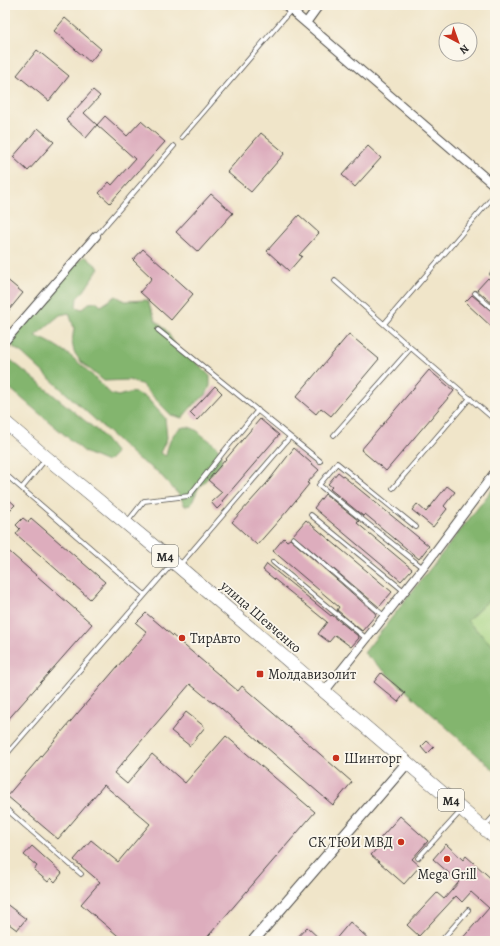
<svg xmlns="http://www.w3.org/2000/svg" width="500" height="946" viewBox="0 0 500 946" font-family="Alegreya,serif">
<rect width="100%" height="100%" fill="#fbf7ec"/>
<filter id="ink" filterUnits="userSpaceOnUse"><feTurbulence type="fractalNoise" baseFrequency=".025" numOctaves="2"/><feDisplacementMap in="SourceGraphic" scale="8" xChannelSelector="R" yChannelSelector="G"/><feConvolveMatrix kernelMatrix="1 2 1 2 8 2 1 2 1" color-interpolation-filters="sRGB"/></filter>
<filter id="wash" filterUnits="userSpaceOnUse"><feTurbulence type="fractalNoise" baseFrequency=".012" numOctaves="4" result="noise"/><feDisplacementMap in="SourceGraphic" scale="16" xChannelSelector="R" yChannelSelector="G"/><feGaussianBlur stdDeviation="0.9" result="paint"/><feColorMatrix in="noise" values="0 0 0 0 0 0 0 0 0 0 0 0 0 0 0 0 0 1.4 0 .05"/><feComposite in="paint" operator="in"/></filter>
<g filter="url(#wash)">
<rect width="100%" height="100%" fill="#f0e5c9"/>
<path fill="#a4d380" stroke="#687f56" d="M495,595V648L467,621L493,596Z"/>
<path fill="#83b56e" stroke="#57704c" d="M85,256L99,268L84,291L77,298L76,307L82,309L89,303L96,302L101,306L116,296L125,301L147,300L156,321L166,330L179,351L194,360L210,376V386L206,395L194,404L182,418L171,415L141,384L129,380L104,381L81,362L74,352L72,342L74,328L69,313L60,315L35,336C65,346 89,372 111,394L118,396L133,392L146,397L165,418L167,438L160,453L166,456C168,442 176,420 194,429C199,431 202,436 206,438C216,445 223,450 221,463L198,489L191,505L185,506L179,495L158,472L138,459L22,353L14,348L11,342L13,337L76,262Z
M5,358L12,361L100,433L116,453L107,462L86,453L7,386L5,384Z
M495,486V595L493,596L467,621L495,648V771L364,653Z"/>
<g id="blocks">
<path fill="#ddadbd" d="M65,18L101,49L90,62L54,31Z
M37,50L69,76L49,101L17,75Z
M93,90L100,96L84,113L97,125L86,138L66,120Z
M105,116L127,136L141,121L165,142L110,203L99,193L109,182L112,185L135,159L97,125Z
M38,128L54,142L28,171L13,157Z
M261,133L285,153L251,192L227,172Z
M368,146L381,158L355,187L342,175Z
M211,194L233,213L198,252L176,232Z
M299,215L319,233L299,255L302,256L289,271L267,251Z
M143,249L193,294L171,320L140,292L152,278L133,260Z
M5,278L23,293L5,315Z
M488,278L495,284V306L477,290Z
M472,295L495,314V330L465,302Z
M349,334L379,359L331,416L321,408L316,414L296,397Z
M429,370L454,391L386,471L361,450Z
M215,386L222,393L197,420L190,413Z
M260,419L279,435L222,501L223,503L217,509L211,502L222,492L208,480Z
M294,448L319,470L307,483L309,484L287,511L257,545L232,522L267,483Z
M338,472L429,546L419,559L365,514L363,516L330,489L332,487L328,484Z
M447,486L455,492L444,506L447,509L433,527L412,510L417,504L426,512Z
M325,494L359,521L357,523L412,569L401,581L314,508Z
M5,496L15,505L9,511L5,508Z
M23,518L28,522L31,518L105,582L90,599L16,534L20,529L16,525Z
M306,520L392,592L379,607L293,535Z
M284,538L287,541L290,539L375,613L376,615L362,631L337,610L339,607L273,551Z
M5,548L92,624L5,723Z
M267,564L331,616L332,615L358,636L359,638L351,647L335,635L329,642L318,634L327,622L263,570Z
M146,613L238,691L242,686L352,782L333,805L214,702L213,703L190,684L114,773L127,784L152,754L185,783L226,736L315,812L204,941H124L81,904L100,882L74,860L91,840L118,862L150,824L104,785L58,839L7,796L147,632L136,623Z
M381,673L405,693L398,702L374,682Z
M186,712L205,727L190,746L171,731Z
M427,741L434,747L427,754L421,747Z
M400,816L428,841L412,859L420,866L404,884L371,855L378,847L375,844Z
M446,844L463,860L466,856L495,882V941H460L489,908L471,892L462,902L456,896L419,936L407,925L437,893L444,899L459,882L433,859Z
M32,846L62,873L55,882L51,878L48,882L34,870L37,866L24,855Z
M5,903L26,919L17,930L5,921Z
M350,922L371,941H334Z
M307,927L322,941H294Z"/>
</g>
</g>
<g filter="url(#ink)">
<use href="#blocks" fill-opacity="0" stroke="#494743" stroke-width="1"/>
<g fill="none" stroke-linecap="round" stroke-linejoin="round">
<g stroke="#494743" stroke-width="5.5">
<path id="service" d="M182,137L291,10
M96,236L174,146
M492,274L495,277
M335,281L411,348L495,420
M475,293L495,311
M384,324L492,198
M158,330L320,461
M334,435L411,348
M5,474L145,595L172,564
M22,488L45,460
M393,488L470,398
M311,515L404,591
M128,521L144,501L189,496L225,450L258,410
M416,527L337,463L319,485L423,568
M293,538L384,616
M273,562L367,639
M180,565L290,437
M5,756L145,595
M5,808L81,874
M485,826L495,815
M418,858L461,811
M441,941L468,910"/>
</g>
<g stroke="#494743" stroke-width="10">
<path id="minor" d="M285,5L495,186
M306,23L319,5
M5,341L96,236
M324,692L423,568L495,472"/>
</g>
<g stroke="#494743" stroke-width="12">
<path id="tertiary" d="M253,941L407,763"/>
</g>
<g stroke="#494743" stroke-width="14">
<path id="trunk" d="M5,422L47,458L178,566L495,838"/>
</g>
<use href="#service" stroke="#fff" stroke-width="4"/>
<use href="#minor" stroke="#fff" stroke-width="8"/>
<use href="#tertiary" stroke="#fff" stroke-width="10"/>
<use href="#trunk" stroke="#fff" stroke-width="13"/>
</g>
</g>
<g fill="#c8321e" stroke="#fbf7ec" stroke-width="1.5">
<circle cx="182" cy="638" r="4"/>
<rect x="256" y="670" width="8" height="8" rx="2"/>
<circle cx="336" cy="758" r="4"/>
<circle cx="401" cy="842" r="4"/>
<circle cx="447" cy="859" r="4"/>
</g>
<g text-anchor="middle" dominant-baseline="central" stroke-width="3.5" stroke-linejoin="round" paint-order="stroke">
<g fill="#fbf7ec" stroke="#696865" stroke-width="1">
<rect x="152" y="545" width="26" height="22" rx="3"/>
<rect x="438" y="789" width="26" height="22" rx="3"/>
</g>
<g font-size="13" font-weight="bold" fill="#2b2b2b">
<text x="165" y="556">M4</text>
<text x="451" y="800">M4</text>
</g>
<g font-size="14" fill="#2b2b2b" stroke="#fbf7ec">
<text transform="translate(261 617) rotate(41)">улица Шевченко</text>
</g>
<g font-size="14" fill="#2b2b2b" stroke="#fbf7ec" text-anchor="start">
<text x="190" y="638">ТирАвто</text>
<text x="268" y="674">Молдавизолит</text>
<text x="344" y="758">Шинторг</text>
<text x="393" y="842" text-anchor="end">СК ТЮИ МВД</text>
<text x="447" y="874" text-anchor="middle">Mega Grill</text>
</g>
</g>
<rect width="500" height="946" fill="none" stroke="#fbf7ec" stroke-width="20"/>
<g transform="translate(458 42) rotate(139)"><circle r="19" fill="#fbf7ec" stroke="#a8a59f"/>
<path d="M0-3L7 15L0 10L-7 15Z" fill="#c8321e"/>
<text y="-6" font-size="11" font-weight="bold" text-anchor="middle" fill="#2b2b2b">N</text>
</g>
</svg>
